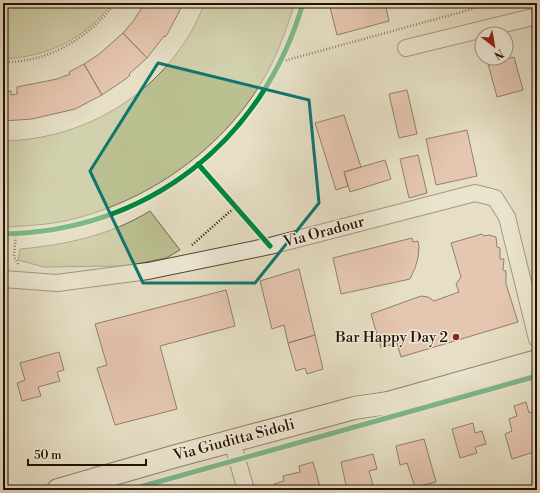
<svg xmlns="http://www.w3.org/2000/svg" width="540" height="493" viewBox="0 0 540 493" font-family="'Libre Bodoni',serif">
<rect width="100%" height="100%" fill="#e6dfc5"/>
<filter id="stains"><feTurbulence type="fractalNoise" baseFrequency=".005" numOctaves="4"/><feColorMatrix values="0 0 0 0 .2 0 0 0 0 .09 0 0 0 0 .02 0 0 0 .5 -.17"/></filter>
<radialGradient id="worn" r=".72"><stop offset=".6" stop-color="#630" stop-opacity="0"/><stop offset="1" stop-color="#630" stop-opacity=".3"/></radialGradient>
<path fill="#bbc091" stroke="#70684a" d="M3,3H112C86,39 47,57 3,59Z
M205,3H295C288,23 282,43 272,63C234,141 154,200 69,220C48,225 25,226 3,227V141C74,140 142,105 182,46C192,33 198,18 205,3Z
M150,211L180,250L166,258L137,264L118,266L44,267L18,260L20,249C66,245 111,235 150,211Z"/>
<path fill="#e5a997" stroke="#261002" d="M145,3H175L182,6L168,33L165,37L164,36L147,58L123,33L134,20Z
M329,3H385L389,21L337,35Z
M123,33L147,58L129,74L130,75L127,78L102,95L84,64L98,55Z
M514,57L523,90L497,97L488,64Z
M84,64L102,95L75,109L32,119L3,121V91H11V95L17,94V87L57,79L70,74L69,72Z
M407,90L417,134L399,138L389,94Z
M344,115L361,167L344,172L348,186L336,190L315,123Z
M467,130L477,176L436,185L426,139Z
M418,155L427,193L409,198L400,159Z
M385,160L391,179L350,192L344,172Z
M482,234L484,236L489,235L496,237L497,247L500,248V259H504L503,270L506,271V284L518,322L401,357L397,343L381,348L371,314L421,296L428,297L434,301L459,292L456,284L461,277L451,243Z
M412,238L413,242L418,241L419,247L418,258L415,268L410,279L341,294L333,258Z
M537,242V259L533,243Z
M299,269L315,335L288,343L284,325L272,329L260,281Z
M226,290L235,326L160,346L177,409L115,425L97,368L107,365L95,324Z
M315,335L323,369L307,374L305,368L296,371L288,343Z
M59,352L64,370L57,372L60,381L38,387L41,396L22,401L17,383L25,380L20,363Z
M526,402L529,413L536,410L537,413V428H535L537,437V451L512,459L505,434L512,431L509,419L517,416L514,406Z
M473,423L475,433L482,431L486,444L475,447L477,453L460,458L452,429Z
M424,439L436,482L415,487L407,463L400,465L396,446Z
M373,454L377,469L369,471L373,485L366,487L367,490H347L341,462Z
M313,462L321,490H275L274,484L284,481L283,476L300,472L299,466Z"/>
<g fill="none" stroke-linecap="round" stroke-linejoin="round">
<g stroke="#564433" stroke-width="18">
<path id="street" d="M406,48L537,16
M3,279L57,283L148,271L270,246L475,193L495,198L507,217L537,339
M235,452L246,490"/>
</g>
<g stroke="#261002" stroke-width="24">
<path id="secondary" d="M58,490L176,456L336,413L354,408L388,403L537,361"/>
</g>
<path stroke="#261002" stroke-width="2.5" stroke-dasharray="1 2" stroke-linecap="butt" d="M3,62C48,63 89,38 115,3
M280,62L494,3
M16,234L14,256L18,264
M192,245L235,207"/>
<use href="#street" stroke="#efead9" stroke-width="16"/>
<use href="#secondary" stroke="#efead9" stroke-width="22"/>
<g stroke="#efead9" stroke-width="8">
<path id="cycleway" d="M198,164L270,246
M3,234C147,232 263,141 303,3
M129,490L537,376"/>
</g>
<use href="#cycleway" stroke="#00873e" stroke-width="5"/>
</g>
<path d="M0 0H540V493H0ZM158,63L309,100L319,203L255,283H143L90,171Z" fill="#e6dfc5" fill-opacity=".55" fill-rule="evenodd"/>
<path fill="none" stroke="#0f766e" stroke-width="3" stroke-linejoin="round" d="M158,63L309,100L319,203L255,283H143L90,171Z"/>
<circle fill="#8f2418" stroke="#efead9" stroke-width="1.5" cx="456" cy="337" r="4"/>
<g text-anchor="middle" dominant-baseline="central" stroke-width="3" stroke-linejoin="round" paint-order="stroke">
<g font-size="15" fill="#261002" stroke="#efead9">
<text transform="translate(324 232) rotate(-15)">Via Oradour</text>
<text transform="translate(234 440) rotate(-15)">Via Giuditta Sidoli</text>
</g>
<g font-size="15" fill="#261002" stroke="#efead9" text-anchor="end">
<text x="448" y="337">Bar Happy Day 2</text>
</g>
</g>
<rect width="540" height="493" fill="none" stroke="#e6dfc5" stroke-width="16"/>
<rect x="4" y="4" width="532" height="485" fill="none" stroke="#261002" stroke-width="2"/>
<rect x="8" y="8" width="524" height="477" fill="none" stroke="#261002"/>
<g transform="translate(494 46) rotate(149)"><circle r="19" fill="#efead9" stroke="#9f9383"/>
<path d="M0-3L7 15L0 10L-7 15Z" fill="#8f2418"/>
<text y="-6" font-size="11" font-weight="bold" text-anchor="middle" fill="#261002">N</text>
</g>
<path d="M28 459v6h118v-6" fill="none" stroke="#261002" stroke-width="2"/>
<text x="34" y="459" font-size="12" fill="#261002" stroke="#efead9" stroke-width="3" paint-order="stroke">50 m</text>
<rect width="100%" height="100%" filter="url(#stains)"/>
<rect width="100%" height="100%" fill="url(#worn)"/>
</svg>
